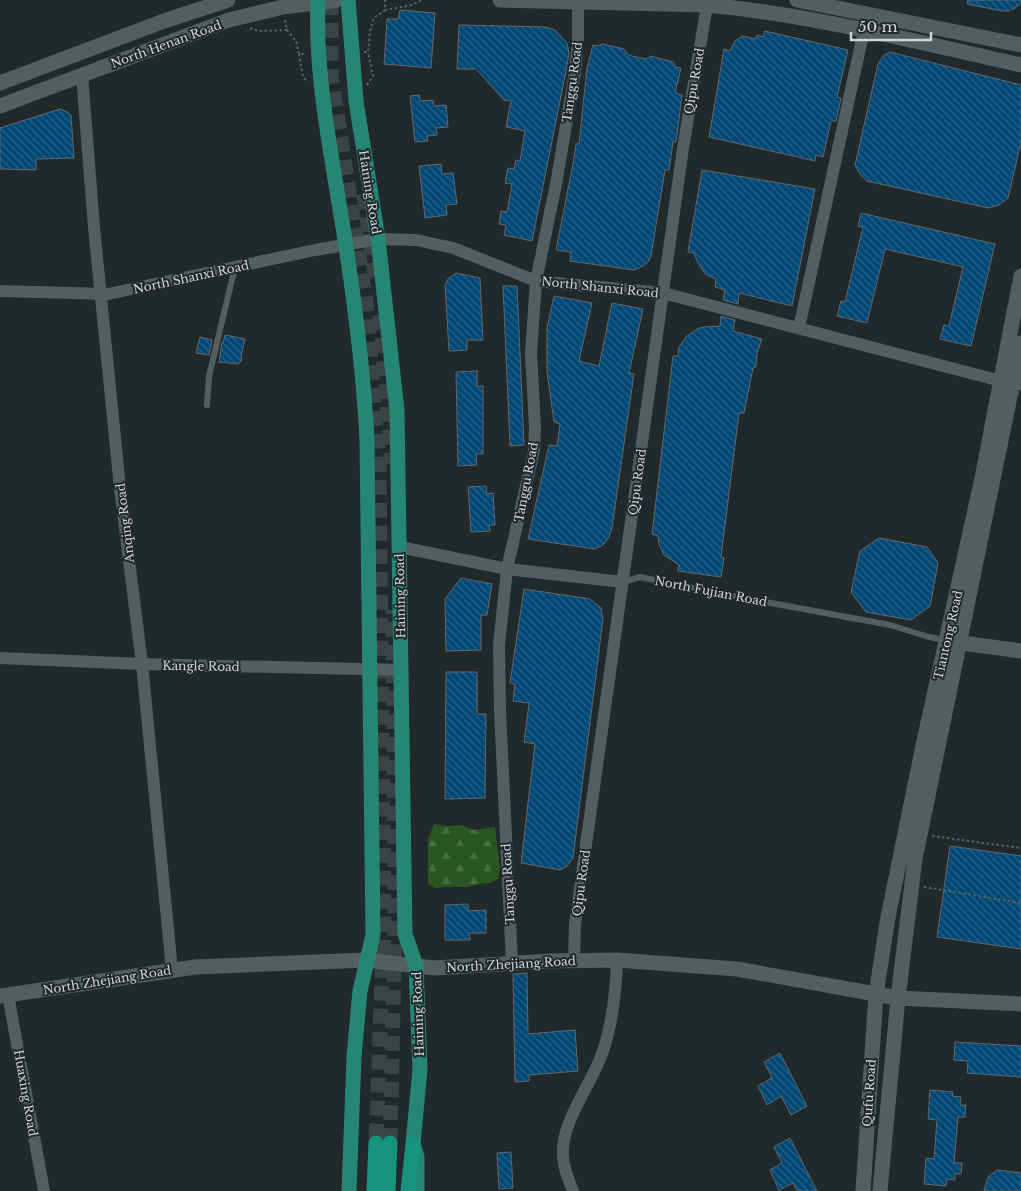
<svg xmlns="http://www.w3.org/2000/svg" width="1021" height="1191" viewBox="0 0 1021 1191" font-family="'Libre Baskerville',serif">
<defs>
<pattern id="forest-firs" width="22" height="20" patternUnits="userSpaceOnUse" patternTransform="scale(1.25)"><rect width="22" height="20" fill="#295521"/><path d="M5 1l3.5 6h-7zM16 11l3.5 6h-7z" fill="#476d40"/></pattern>
<pattern id="building-back-hatch" width="6" height="6" patternUnits="userSpaceOnUse" patternTransform="scale(1.25)"><rect width="6" height="6" fill="#014774"/><path d="M-1 5l2 2M0 0l6 6M5-1l2 2" fill="none" stroke="#256187"/></pattern>
</defs>
<rect width="100%" height="100%" fill="#22292b"/>
<path fill="url(#forest-firs)" d="M434,824L447,826L461,825L474,830L495,827L500,870L498,879L490,883L479,884L468,887H445L436,888L428,884V839Z"/>
<path fill="url(#building-back-hatch)" stroke="#62686d" d="M968,0H1021V3L1015,8L1009,11H1002L967,4Z
M400,10L435,13L431,68L384,64L387,19H398Z
M459,25L546,27L555,30L567,43L569,53L566,71L532,241L504,235L506,225L499,224L501,211L507,212L512,184L505,183L508,168L514,169L516,160L520,161L525,131L506,127L511,101L504,100L476,69H457Z
M765,31L848,50L837,97L841,98L836,121H831L823,157L816,155L815,161L709,137L724,49L730,51L735,41L743,36L755,39L757,35L763,37Z
M602,44L624,49L627,54L632,56L646,59L651,56L673,62L676,67L681,68L675,93L682,95L678,127L676,142H673L669,170H665L651,256L648,262L643,266L634,270L570,261L571,252L556,250L573,164L576,144H579L587,68L593,45L597,46Z
M890,52L1021,85V142L1008,198L999,205L988,208L867,181L860,174L855,165L878,64L884,55Z
M419,95L420,101L433,100L434,106L446,105L448,127L436,128L437,135L427,136L428,141L415,142L410,96Z
M60,109L67,112L71,115L74,158L36,159V170L0,169V128Z
M441,164L442,174L453,173L457,204L446,205L447,215L425,218L419,166Z
M702,170L815,189L792,306L739,293L738,304L723,300L725,290L715,287L716,279L705,274L698,263L694,253L688,252Z
M861,213L995,244L971,346L940,339L944,325L949,326L963,267L885,249L867,323L837,316L841,301L845,302L863,227L858,226Z
M456,273L480,278L483,340H467V350L449,351L445,285L448,279Z
M503,286H517L524,445L510,446Z
M554,296L592,303L579,361L599,366L612,303L643,309L629,373L634,374L612,528L609,537L603,545L595,549L528,539L549,445L557,446L560,424L554,422L547,372V328Z
M721,316L735,320L733,331L762,339L757,353L756,367L753,368L744,413H739L721,557L724,558L721,577L678,571L679,565L664,555L659,544L658,536L652,534L673,356H678L679,347L687,336L697,329L704,327L720,326Z
M225,335L245,339L241,356L242,360L238,364L219,362L222,342L223,343Z
M200,337L212,340L209,355L196,353Z
M477,371V386H483V454H476L477,465L458,466L456,372Z
M486,486L487,494L493,493L495,525H489L490,531L471,532L468,487Z
M879,538L927,547L938,563L930,606L911,620L866,612L851,592L860,551Z
M461,578L492,584L487,615H481V650L446,651L445,599Z
M524,589L590,599L601,608L603,619L573,858L567,866L560,870L521,863L535,744L524,742L529,703L513,701L515,684L510,683Z
M446,672H477V714H486L485,798L445,799Z
M950,846L1021,856V949L937,937Z
M468,904V911L486,910V933H469L470,940H445V905Z
M527,973L528,1034L575,1030L578,1071L529,1075V1081L515,1082L513,974Z
M955,1042L1021,1046V1077L967,1073L968,1061L954,1060Z
M780,1053L807,1106L791,1115L781,1096L767,1105L758,1086L772,1078L764,1062Z
M930,1090L953,1092L952,1096L961,1097L960,1105H966L965,1117H958L954,1163H962L961,1174H955V1180L947,1179L946,1186L924,1184L926,1158L934,1159L937,1120L928,1119Z
M790,1138L817,1191H797L793,1183L779,1190L770,1170L782,1163L774,1147Z
M511,1152L513,1188L499,1189L497,1153Z
M997,1170L1021,1173V1191H984L988,1177Z"/>
<g fill="none" stroke-linecap="round" stroke-linejoin="round">
<path stroke="#3c4345" stroke-width="15" stroke-dasharray="15 8" stroke-linecap="butt" d="M331,0V75L366,302L379,466L384,924L376,1143
M364,194L376,283
M380,315L392,464
M390,1143L395,927L393,610"/>
<path stroke="#5a6162" stroke-width="2" stroke-dasharray="2.5 2.5" stroke-linecap="butt" d="M385,10L412,5L422,0
M285,20L287,30L296,41L299,54H306
M250,28L259,31L287,30
M364,52H368L370,32L374,18L385,10V0
M299,54L303,77L308,82
M367,85L373,76L368,52
M932,836L1021,848
M924,887L1021,903"/>
<path stroke="#555e5f" stroke-width="6" d="M207,405L209,376L235,267
M623,582L640,577L722,594L890,625L929,637L945,640"/>
<path stroke="#555e5f" stroke-width="12" d="M82,75L94,227L120,488L142,664L172,970
M0,291L108,294L315,250L378,239L416,240L453,248L536,281L663,293L1001,381L1021,384
M799,328L864,30
M400,547L507,569L623,582
M0,658L142,664L402,670
M574,961L575,924L683,148L707,5
M512,964L500,710L499,645L507,569L534,451L535,427L531,353L536,281L557,179L575,72L578,40V2
M8,995L44,1191
M573,1191C569,1181 564,1169 563,1158C560,1121 592,1085 603,1051C613,1021 616,991 617,960"/>
<path stroke="#555e5f" stroke-width="15" d="M948,641L1021,651
M0,996L195,967L367,960L434,968L552,961L617,960L737,969L898,998L1021,1004"/>
<path stroke="#555e5f" stroke-width="15" d="M500,0L707,5C814,15 917,42 1021,65
M797,0L1021,45
M0,83L164,21L228,0
M0,106L229,20L283,7L337,0
M863,1191L876,994L888,917L924,741L982,478L1021,276
M880,1191L898,998L915,859L1021,343"/>
<path stroke="#268676" stroke-width="15" d="M318,0C315,68 328,136 339,203C352,281 363,360 367,440L373,935L360,991L354,1057L349,1191
M348,0L356,101L378,239L397,410L405,934L416,965L420,1069L413,1144L417,1157V1191"/>
<path stroke="#16937e" stroke-width="15" d="M374,1191L376,1143
M388,1191L390,1143
M408,1191L413,1144"/>
</g>
<g text-anchor="middle" dominant-baseline="central" stroke-width="4" stroke-linejoin="round" paint-order="stroke">
<g font-size="12" fill="#d0d5d6" stroke="#22292b">
<text transform="translate(166 44) rotate(-20)">North Henan Road</text>
<text transform="translate(694 81) rotate(-80)">Qipu Road</text>
<text transform="translate(572 82) rotate(-82)">Tanggu Road</text>
<text transform="translate(370 192) rotate(81)">Haining Road</text>
<text transform="translate(191 277) rotate(-12)">North Shanxi Road</text>
<text transform="translate(600 287) rotate(6)">North Shanxi Road</text>
<text transform="translate(526 482) rotate(-79)">Tanggu Road</text>
<text transform="translate(637 482) rotate(-82)">Qipu Road</text>
<text transform="translate(125 523) rotate(-97)">Anqing Road</text>
<text transform="translate(711 591) rotate(11)">North Fujian Road</text>
<text transform="translate(400 596) rotate(-91)">Haining Road</text>
<text transform="translate(948 635) rotate(-77)">Tiantong Road</text>
<text transform="translate(201 666) rotate(1)">Kangle Road</text>
<text transform="translate(581 883) rotate(-82)">Qipu Road</text>
<text transform="translate(508 884) rotate(-93)">Tanggu Road</text>
<text transform="translate(511 964) rotate(-3)">North Zhejiang Road</text>
<text transform="translate(107 980) rotate(-9)">North Zhejiang Road</text>
<text transform="translate(418 1014) rotate(-92)">Haining Road</text>
<text transform="translate(26 1093) rotate(80)">Huaxing Road</text>
<text transform="translate(869 1093) rotate(-86)">Qufu Road</text>
</g>
</g>
<path d="M851 32v8h80v-8" fill="none" stroke="#d0d5d6" stroke-width="2.5"/>
<text x="858" y="32" font-size="15" fill="#d0d5d6" stroke="#22292b" stroke-width="4" paint-order="stroke">50 m</text>
</svg>
